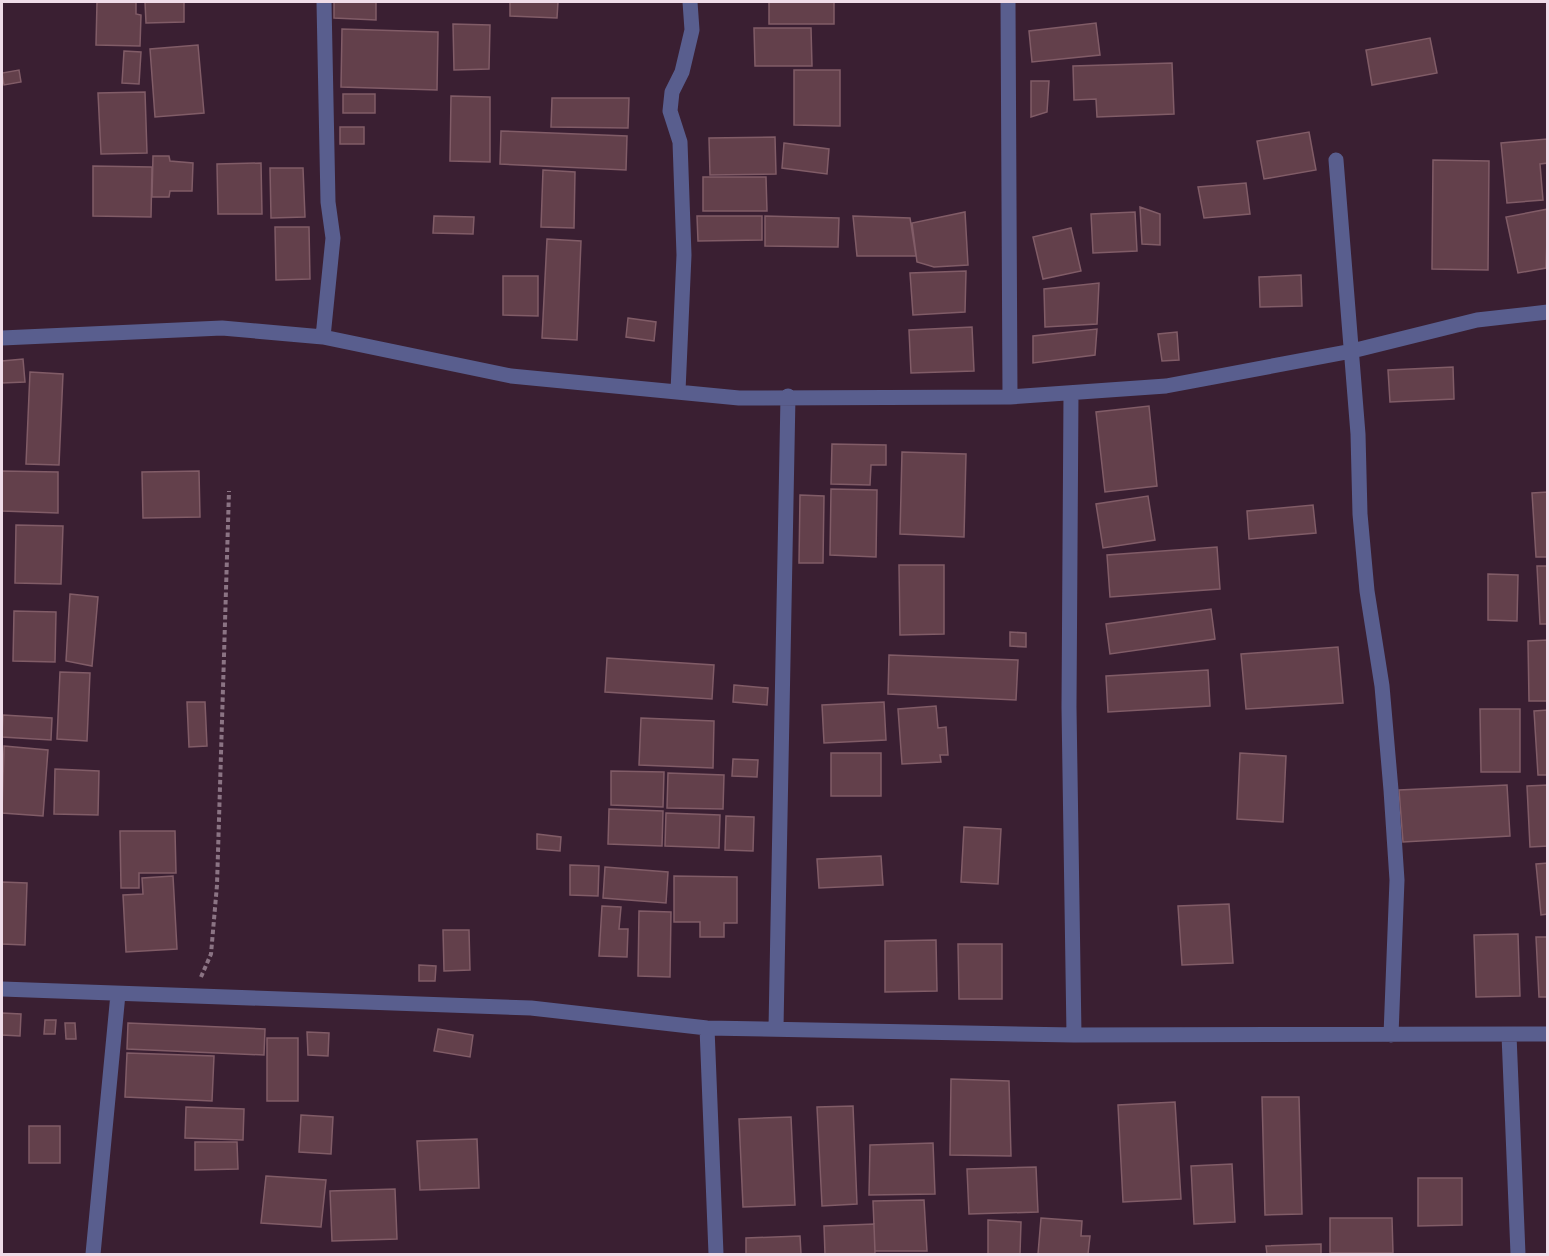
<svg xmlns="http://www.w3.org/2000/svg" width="1549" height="1256" viewBox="0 0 1549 1256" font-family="'Fira Sans Condensed',sans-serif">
<rect width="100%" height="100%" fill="#3a1f32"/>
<path fill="#63404b" stroke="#815c67" stroke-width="1.5" d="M97,2H136V14L141,15L140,46L96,45Z
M145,2H184V22L146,23Z
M334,2H376V20L334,18Z
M510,2H558L557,18L510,16Z
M769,2H834V24H769Z
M1096,23L1100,55L1032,62L1029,31Z
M453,24L490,25L489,69L454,70Z
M754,28H811L812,66H755Z
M342,29L438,32L437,90L341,87Z
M1430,38L1437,73L1372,85L1366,50Z
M198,45L204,113L155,117L150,49Z
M124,51L141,52L139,84L122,83Z
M1172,63L1174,114L1097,117L1096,99L1074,100L1073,66Z
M19,70L21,82L4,85L2,73Z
M794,70H840V126L794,125Z
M1031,81H1049L1047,112L1031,117Z
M145,92L147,153L101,154L98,93Z
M343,94H375V113H343Z
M451,96L490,97V162L450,161Z
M552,98H629L628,128L551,127Z
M340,127H364V144H340Z
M501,131L627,136L626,170L500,164Z
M1309,132L1316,170L1264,179L1257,141Z
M775,137L776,174L710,175L709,138Z
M1547,139L1548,163L1540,164L1543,200L1507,203L1501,143Z
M784,143L829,149L827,174L782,168Z
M153,156H169L170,161L193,163L192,191H170L169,197H152Z
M1433,160L1489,161L1488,270L1432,269Z
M261,163L262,214H218L217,164Z
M93,166L152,167L151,217L93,216Z
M270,168H303L305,217L271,218Z
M543,170L575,172L574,228L541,227Z
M703,177H766L767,211H703Z
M1246,183L1250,214L1204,218L1198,187Z
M1140,207L1160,214V245L1142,244Z
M1548,209L1546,268L1518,273L1506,217Z
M965,212L968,265L934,267L917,262L912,223Z
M1135,212L1137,251L1093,253L1091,214Z
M434,216L474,217L473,234L433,233Z
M697,216H762V240L698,241Z
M765,216L839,218L838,247L765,246Z
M853,216L910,218L916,256H857Z
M275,227H309L310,279L276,280Z
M1071,228L1081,271L1043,279L1033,237Z
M547,239L581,241L577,340L542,338Z
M966,271L965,312L913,315L910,273Z
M1301,275L1302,306L1260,307L1259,277Z
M503,276H538V316L503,315Z
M1099,283L1097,324L1045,327L1044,289Z
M628,318L656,322L654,341L626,337Z
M972,327L974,371L911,373L909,330Z
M1097,329L1095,355L1033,363V336Z
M1177,332L1179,360L1162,361L1158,334Z
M23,359L25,382L2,383V361Z
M1453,367L1454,399L1390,402L1388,370Z
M30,372L63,374L59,465L26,464Z
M1149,406L1157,486L1105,492L1096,412Z
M832,444L886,445V465H871L870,485L831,484Z
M902,452L966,454L964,537L900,534Z
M2,471L58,472V513L2,511Z
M199,471L200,517L143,518L142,472Z
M831,489L877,490L876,557L830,555Z
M1548,492V557H1536L1532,493Z
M800,495L824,496L823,563H799Z
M1148,496L1155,540L1103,548L1096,504Z
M1313,505L1316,533L1249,539L1247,511Z
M16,525L63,526L61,584L15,583Z
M1217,547L1220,589L1110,597L1107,555Z
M899,565H944V634L900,635Z
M1537,566H1548V624H1540Z
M1488,574L1518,575L1517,621L1488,620Z
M70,594L98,597L92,666L66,661Z
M1211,609L1215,639L1110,654L1106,624Z
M14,611L56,612L55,662L13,661Z
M1010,632L1026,633V647L1010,646Z
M1548,640V701H1529L1528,641Z
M1338,647L1343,703L1246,709L1241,654Z
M889,655L1018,660L1016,700L888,694Z
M607,658L714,665L712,699L605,692Z
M1208,670L1210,706L1108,712L1106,676Z
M60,672L90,673L87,741L57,739Z
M734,685L768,688L767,705L733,702Z
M187,702H205L207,746L189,747Z
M884,702L886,740L824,743L822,705Z
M936,706L938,728L946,727L948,755H940L941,762L902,764L898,709Z
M1480,709H1520V772H1481Z
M1548,710V775H1538L1534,711Z
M3,715L52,718L51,740L2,737Z
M641,718L714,721L713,768L639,765Z
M4,746L48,750L43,816L2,813Z
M831,753H881V796H831Z
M1240,753L1286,756L1283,822L1237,819Z
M733,759L758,760L757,777L732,776Z
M55,769L99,771L98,815L54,814Z
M611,771L664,772L663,807L611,805Z
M668,773L724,775L723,809L667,808Z
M1507,785L1510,836L1403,842L1399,790Z
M1548,785V846L1530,847L1527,786Z
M609,809L663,811L662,846L608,844Z
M666,813L720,815L719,848L665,846Z
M726,816L754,817L753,851L725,850Z
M964,827L1001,829L998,884L961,882Z
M120,831H175L176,873H139V888H121Z
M537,834L561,837L560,851L537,849Z
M881,856L883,885L819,888L817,859Z
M1548,863V914L1541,915L1536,864Z
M570,865L599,866L598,896L570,895Z
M605,867L668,872L666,903L603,898Z
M173,876L177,949L126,952L123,895L143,894L142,878Z
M674,876L737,877V923H724V937H700V922H674Z
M2,882L27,883L25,945L2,944Z
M1229,904L1233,963L1182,965L1178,906Z
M602,906L621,907L619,929H628L627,957L599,956Z
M639,911L671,912L670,977L638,976Z
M443,930H469L470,970L444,971Z
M1518,934L1520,996L1476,997L1474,935Z
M1536,937H1548V997H1539Z
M936,940L937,991L885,992V941Z
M958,944H1002V999H959Z
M419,965L436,966L435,981H419Z
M2,1013L21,1014L20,1036L2,1035Z
M45,1020H56L55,1034H44Z
M65,1023H75L76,1039H66Z
M128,1023L265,1029L264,1055L127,1049Z
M438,1029L473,1035L470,1057L434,1051Z
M307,1032L329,1033L328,1056L308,1055Z
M267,1038H298V1101H267Z
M127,1053L214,1056L212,1101L125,1097Z
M951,1079L1009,1081L1011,1156L950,1155Z
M1262,1097H1299L1302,1214L1265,1215Z
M1175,1102L1181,1199L1123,1202L1118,1105Z
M853,1106L857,1204L822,1206L817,1107Z
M186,1107L244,1109L243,1140L185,1138Z
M301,1115L333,1117L331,1154L299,1152Z
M791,1117L795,1205L743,1207L739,1119Z
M29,1126H60V1163H29Z
M477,1139L479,1188L420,1190L417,1141Z
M195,1142H237L238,1169L195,1170Z
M933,1143L935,1194L869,1195L870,1145Z
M1232,1164L1235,1222L1194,1224L1191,1166Z
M1036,1167L1038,1212L969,1214L967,1169Z
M266,1176L326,1180L321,1227L261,1223Z
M1418,1178H1462V1225L1418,1226Z
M395,1189L397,1239L332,1241L330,1191Z
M924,1200L927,1251H875L873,1201Z
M1041,1218L1082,1221L1081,1236H1090L1088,1254H1038Z
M1330,1218H1392L1393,1253H1330Z
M988,1220L1021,1222L1020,1254H988Z
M874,1224L875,1254H825L824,1226Z
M800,1236L801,1254H746V1238Z
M1321,1244V1254H1267L1266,1246Z"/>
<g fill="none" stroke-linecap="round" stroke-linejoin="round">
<path stroke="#8b7484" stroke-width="4" stroke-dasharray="4.5 3" stroke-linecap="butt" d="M201,977L211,954L217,885L229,491"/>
<path stroke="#595e8e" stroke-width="15" d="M1008,2L1010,397
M1336,160L1358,434L1360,514L1367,591L1382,686L1391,790L1397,880L1391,1035
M323,337L333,238L328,202L324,2
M2,338L222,328L323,337L511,376L739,398L1010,397L1166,386L1352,351L1477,320L1548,312
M678,391L684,255L680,142L670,111L672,92L682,72L692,30L690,2
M1071,393L1069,707L1074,1035
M2,989L531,1008L707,1028L1074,1035L1548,1034
M707,1028L716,1254
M776,1028L788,396
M1509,1035L1518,1254
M93,1254L118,994"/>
</g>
<rect width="1549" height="1256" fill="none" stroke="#efdce8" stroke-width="6"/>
</svg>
